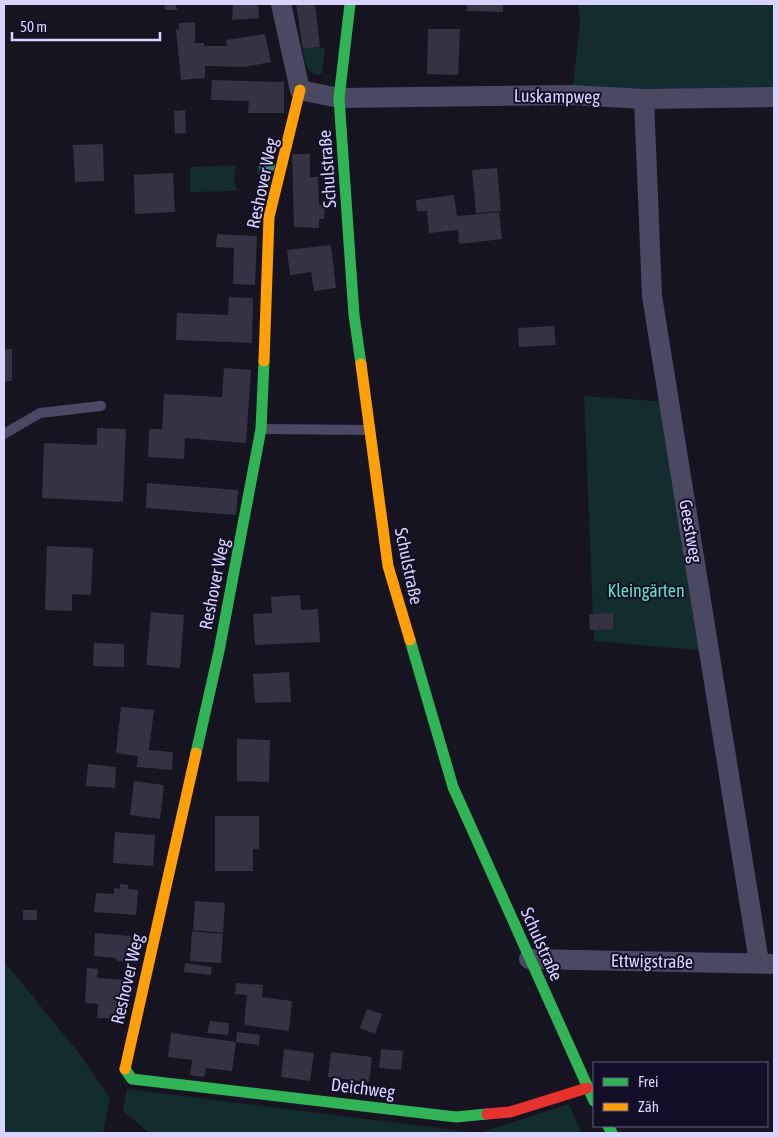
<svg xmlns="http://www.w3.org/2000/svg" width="778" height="1137" viewBox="0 0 778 1137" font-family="'Asap Condensed',sans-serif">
<rect width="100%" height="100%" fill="#161421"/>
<path fill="#132c2d" d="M578,4H774V97L572,95L580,22Z
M317,47L325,48L322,73L318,75C304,71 305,61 303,49Z
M267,156L273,157L266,195L260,192L257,168L259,161Z
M236,165L234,177L237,191L190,192V167Z
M584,396L670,402L710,651L594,641Z
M4,961L78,1052L110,1098L103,1133H4Z
M127,1089L479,1133L569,1104L581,1133H149L123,1111Z"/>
<path fill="#343243" d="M164,4H176L177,10H165Z
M233,4H258L259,18L232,20Z
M296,4H315L320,47L303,49Z
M467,4H503V12L467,11Z
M195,22V43H204V46H227L226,40L265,34L271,62L244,67L205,66V78L181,80L176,29H179V23Z
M428,29H460L458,75L427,74Z
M212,80L284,82V113H248L249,101L211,100Z
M185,110L186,133L175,134L174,111Z
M103,144L104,181L75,182L73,145Z
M292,154H310V177H318L319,205H325L324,219H319V228L294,227Z
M497,168L501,211L476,213L472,170Z
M173,173L175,212L135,214L134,175Z
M454,195L457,216L499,212L502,239L459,244L458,230L429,233L427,211H417L416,200Z
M217,234L257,236L255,285L233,284L234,248L216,247Z
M331,245L336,288L314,291L311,272L290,275L287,250Z
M229,297L253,298L252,343L176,340L177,313L228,315Z
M554,326L556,345L519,347L518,328Z
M4,349H12V381H4Z
M224,368L251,370L246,443L185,438L184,459L148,457L149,429H162L164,394L222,397Z
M97,428L126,429L123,502L42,498L44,443L97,445Z
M147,483L238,490L236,515L146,508Z
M47,546L93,548L91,595L72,594V611L45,610Z
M300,595L301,610L318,609L320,642L255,645L253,614L272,613L271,597Z
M151,612L184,615L180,668L146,665Z
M613,613V629L590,630L589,614Z
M94,643L124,644V667L93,666Z
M289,672L291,702L255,703L253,674Z
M121,707L154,710L149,750L173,752L172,770L137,767L138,756L116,753Z
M237,739L270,740L269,782L237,781Z
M88,764L116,767L115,788L86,786Z
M134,781L164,785L160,819L130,815Z
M215,816H259V849H253V871H215Z
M115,832L155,835L153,866L113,863Z
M120,884L128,885V889L138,890L136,915L94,912L96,893L114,894V888L120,889Z
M195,901L225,903L223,933L193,930Z
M23,910H37V920H23Z
M192,931L223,934L221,963L190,961Z
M95,933L131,936L129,959L126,961H118L115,958L94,956Z
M185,963L212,967L211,975L184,972Z
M87,968L98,969L97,978L124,980L122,1019L97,1018L98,1004L85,1003Z
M236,983L263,985L262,997L292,1001L289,1031L244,1025L247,995L235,994Z
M367,1009L382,1014L375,1034L360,1028Z
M210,1021L229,1023L228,1035L207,1033Z
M237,1032L260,1035L259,1045L236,1042Z
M171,1033L236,1042L232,1071L206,1068L204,1077L190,1075L192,1060L168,1057Z
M284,1049L314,1053L310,1081L281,1077Z
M381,1049L403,1051L401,1070L379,1068Z
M331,1052L372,1057L369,1082L328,1077Z"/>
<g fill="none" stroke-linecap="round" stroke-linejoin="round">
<path stroke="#4a4962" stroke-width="10" d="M261,429L369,430
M4,434L40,413L101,406"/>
<path stroke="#4a4962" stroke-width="20" d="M281,4L300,90L339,98L572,95L644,99L774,97
M644,99L652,296L759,962
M529,959L774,964"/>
<path stroke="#30b455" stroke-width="11" d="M350,4L339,98L354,315L361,364
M410,640L453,787L594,1101
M196,753L219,651L261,429L264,361
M125,1069L132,1079L456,1117L487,1114
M608,1126L612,1133"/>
<path stroke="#ff9f0a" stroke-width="11" d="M264,361L269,217L300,90
M361,364L388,566L410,640
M125,1069L196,753"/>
<path stroke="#e5322d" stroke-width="11" d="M487,1114L510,1112L587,1088"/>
</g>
<circle fill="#3e8478" cx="267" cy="166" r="8"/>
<g text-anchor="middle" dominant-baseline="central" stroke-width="4" stroke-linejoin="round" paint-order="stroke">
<g font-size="18" fill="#d9d4ff" stroke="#130f26">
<text transform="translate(557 96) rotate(1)">Luskampweg</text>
<text transform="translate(327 169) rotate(-94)">Schulstraße</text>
<text transform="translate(262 183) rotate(-78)">Reshover Weg</text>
<text transform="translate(691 531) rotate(80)">Geestweg</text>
<text transform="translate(409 566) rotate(78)">Schulstraße</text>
<text transform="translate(214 584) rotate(-79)">Reshover Weg</text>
<text transform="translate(542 944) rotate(66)">Schulstraße</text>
<text transform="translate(652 961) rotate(1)">Ettwigstraße</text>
<text transform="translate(127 979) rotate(-77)">Reshover Weg</text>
<text transform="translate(363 1088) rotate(7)">Deichweg</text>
</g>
<g font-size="18" fill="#5fe0c0" stroke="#130f26">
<text x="646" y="590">Kleingärten</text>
</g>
</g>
<rect width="778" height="1137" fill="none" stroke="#d9d4ff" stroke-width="10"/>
<rect x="593" y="1062" width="175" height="65" fill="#130f26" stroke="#625e7d"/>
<rect x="603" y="1078" width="25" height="8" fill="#30b455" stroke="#625e7d"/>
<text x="638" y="1087" font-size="15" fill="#d9d4ff">Frei</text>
<rect x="603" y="1103" width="25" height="8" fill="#ff9f0a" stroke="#625e7d"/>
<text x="638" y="1112" font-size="15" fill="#d9d4ff">Zäh</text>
<path d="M12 32v8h148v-8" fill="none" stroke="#d9d4ff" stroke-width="2.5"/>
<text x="20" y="32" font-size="15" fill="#d9d4ff" stroke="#130f26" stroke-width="4" paint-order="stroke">50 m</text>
</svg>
